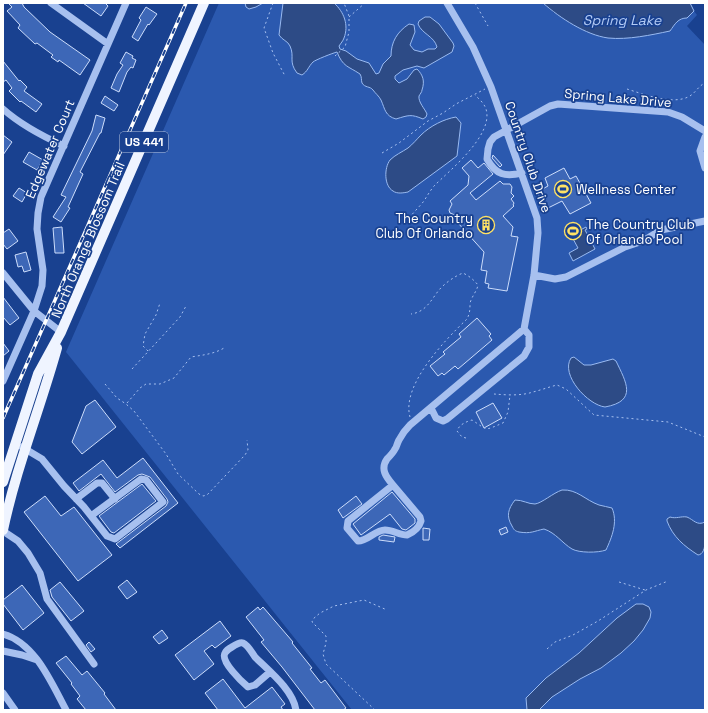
<svg xmlns="http://www.w3.org/2000/svg" width="708" height="713" viewBox="0 0 708 713" font-family="'Space Grotesk',sans-serif">
<rect width="100%" height="100%" fill="#194190"/>
<path fill="#2b59af" d="M219,3H543L554,13L670,31C675,24 678,18 687,18L694,11L697,15L687,26L705,45V710H352L66,352Z"/>
<path fill="#2d4b86" stroke="#99baf1" d="M245,3H263L256,7L249,9L246,7Z
M283,3H334C344,12 349,25 344,38C343,41 341,43 339,46L340,49L346,51L357,59L369,63L376,74L379,73L383,64L391,56C391,42 397,32 409,24L414,25L415,32L410,45L414,50L422,52L428,49H435L437,47C434,36 422,34 418,24L419,21L425,17H430L439,24L453,43L454,46L452,52L424,68L417,66L403,70L395,76V79L399,83L407,79L414,70L417,69C423,75 425,81 422,90C422,92 420,94 419,96C418,102 425,109 427,114L426,117L423,119C411,114 409,115 396,119C385,116 385,109 381,100C379,96 375,93 373,90C370,86 365,88 362,83C361,80 362,77 360,74C348,66 343,67 337,52C333,53 315,60 313,62C308,67 308,71 302,75L297,73C288,61 295,57 290,46C288,41 282,40 279,35Z
M543,3H690L694,11L687,18C678,18 675,24 670,31C651,35 628,40 608,38C586,35 560,18 543,3Z
M456,117L461,123L457,156L408,192C403,193 397,194 393,191C384,186 384,168 390,160C395,155 402,152 408,148C413,144 417,139 421,135C430,126 444,119 456,117Z
M586,227L587,229L585,230L595,249L573,261L569,253L578,248L571,235Z
M574,357L584,365H591L613,359L616,361C626,382 638,401 605,407C588,405 560,375 571,358Z
M562,490C577,489 585,500 599,505C603,506 608,507 612,508C618,522 612,537 606,550C598,553 579,553 572,549C562,543 556,533 544,529C534,531 531,534 519,532C515,531 514,530 512,526C506,516 508,509 515,500C523,500 528,504 535,504C542,503 553,493 562,490Z
M670,517C676,519 681,516 687,517C694,520 697,526 705,522C705,531 708,554 698,555C684,546 673,537 667,521V519Z
M636,604H643L649,607L651,612L650,618L643,630L634,641L621,653L601,668L580,679L552,697L539,710H527L526,698L546,678L579,653L617,618Z"/>
<path fill="#3d67b7" stroke="#cdddfb" d="M8,3H22L24,7L50,32L90,60L80,75L59,60L58,62L51,57L53,55L37,43L35,44L18,28L20,25L7,11L12,7Z
M83,3H105L108,6L101,16Z
M146,7L157,14L149,25L148,24L138,41L132,37L141,20L139,18Z
M126,52L133,56L132,58L136,60L133,68L131,67L127,72L119,92L111,88L117,74L123,65L120,63Z
M3,61L19,81L20,80L27,87L24,91L42,104L36,112L21,101L20,102L9,91L12,88L6,80L3,82Z
M105,96L118,105L114,111L101,103Z
M96,115L105,118L101,133H100L80,172L83,174L68,207L70,208L61,222L53,217L66,197L61,195L92,131Z
M3,135L12,142L3,155Z
M29,152L43,160L37,170L23,162Z
M493,155L502,165L500,167L492,158Z
M471,160L478,168L484,163L493,174L470,193L476,200L500,181L503,184H510L512,187L511,193L514,196L511,199L514,203L513,205L514,206L503,216L513,227L511,236L518,237L507,291L488,288L489,284L485,283L487,271L481,270L484,252L458,223L460,222L457,219L460,217L450,213L449,210L452,204L450,201L468,185L469,176L462,168Z
M564,168L570,179L576,176L591,203L570,214L562,201L546,209L537,192L548,186L545,178Z
M19,188L27,193L22,202L13,196Z
M62,227L64,253H55L53,228Z
M9,229L18,241L7,249L3,244V233Z
M26,252L31,270L24,272L22,266L18,267L15,255Z
M3,297L19,318L10,325L3,317Z
M477,318L491,334L489,336L492,340L458,369L455,366L444,375L442,373L438,376L430,366L445,354L443,352L461,337L459,334Z
M3,343L9,351L3,356Z
M95,400L116,427L82,454L72,442L86,406Z
M493,403L502,418L484,428L476,412Z
M143,458L178,503L120,548L116,544L166,506L168,502L167,499L150,477L142,474L138,475L115,492L101,474L79,491L73,483L103,460L117,478Z
M142,484L156,501L114,533L111,532L99,516Z
M392,492L415,519V523L406,530L402,529L390,514L361,535L353,524Z
M45,496L61,516L74,507L112,555L78,581L24,512Z
M356,496L362,504L343,518L338,510Z
M506,527L508,532L501,535L499,530Z
M423,528L430,529L429,540H423Z
M383,535L395,537L394,542L379,540V537Z
M127,580L137,592L127,599L118,587Z
M60,582L84,611L71,621L52,597L50,590Z
M22,585L44,613L23,630L3,604V600Z
M258,607L260,610L263,607L293,642L292,643L312,668L310,669L321,683L325,680L346,708L343,710H315L282,667L261,642L264,640L246,617Z
M220,621L231,636L215,648L212,645L204,651L214,664L194,680L175,655Z
M162,630L168,638L159,644L153,637Z
M89,642L95,649L91,652L86,645Z
M66,656L82,675L87,671L105,693L104,694L116,710H86L77,699L80,696L71,684L72,683L56,663Z
M223,679L245,708L272,687L285,704L281,707L283,710H218L205,693Z"/>
<g fill="none" stroke-linecap="round" stroke-linejoin="round">
<path stroke="#a7c0ef" stroke-width="1" stroke-dasharray="2 3" stroke-linecap="butt" d="M273,3L264,28L273,53L285,76
M475,3L488,26
M349,17L365,3
M335,56L345,47L349,32V16L344,3
M627,89C643,94 671,105 688,97C695,94 698,86 705,83
M382,153L399,143L428,121L443,113L456,104L485,89
M409,218C414,212 419,207 424,201C427,196 430,191 434,186C450,170 494,135 486,109C484,103 479,99 475,95
M148,351L143,346L145,334L156,315L160,303
M132,369L180,317L186,306
M105,384L117,398L126,404L134,411L166,454L178,474L199,494L203,496L207,495L245,455L248,450L247,440
M494,394C506,395 521,396 533,392C541,390 549,387 557,385L566,389L594,415L668,422L705,437
M127,403L140,388L146,384H160L174,378L191,357C203,355 214,354 224,348
M410,417C401,385 446,339 467,319C470,313 470,309 470,303C472,296 477,291 478,285C473,279 469,276 463,273C455,276 445,283 439,290C431,300 426,312 411,314
M466,438L462,437L457,431C459,425 465,422 472,420C489,431 483,431 503,423L508,412L510,395
M619,582L645,590
M547,649L555,642L573,635L598,621L646,590L668,581
M375,710L326,664L323,654L326,643V636L312,622L313,619L320,613L334,606L364,600L387,610"/>
<path stroke="#a7c0ef" stroke-width="7" d="M51,3L108,44
M447,3L473,47L491,87L537,218L538,233L534,275L524,329
M3,109C21,125 42,136 64,146
M705,137L700,151L705,168
M522,173C505,177 496,175 487,159L488,149L490,142L494,137L550,106L558,104L668,112L682,117L705,131
M3,273L34,311L61,332
M534,275L555,279L566,277L625,247L643,241L661,230L705,221
M3,381L34,311L42,286L43,270L37,229L38,213L41,197L126,3
M22,447L42,459L64,486L84,507L107,536L115,539L163,502L146,480L141,479L91,516
M393,485L420,517L421,521C419,528 414,532 407,535C399,535 393,530 385,530C375,530 368,541 358,541L347,528L348,521L393,485C386,477 380,469 387,459C390,456 393,453 395,449C397,447 397,443 399,440C402,434 406,429 410,425L524,329L529,335V347L524,356L447,419L443,421L436,418L431,408
M76,499L97,483H102L115,499
M3,531L18,541L28,553L40,573L47,599L94,664
M3,634C35,643 51,682 66,710
M3,651L22,655L37,660
M270,672L255,685L248,687C242,682 220,661 225,653C226,651 230,648 232,647C235,645 240,642 243,643C248,645 252,653 255,657C269,671 293,690 296,710
M3,693L15,710"/>
<path stroke="#eff4ff" stroke-width="10" d="M3,482L38,374L61,332L204,3
M3,530C16,468 40,409 57,348"/>
<g stroke="#fff" stroke-width="3.5">
<path id="rail" d="M3,418L186,3"/>
</g>
<use href="#rail" stroke="#194190" stroke-width="2" stroke-dasharray="6" stroke-linecap="butt"/>
</g>
<defs>
<g id="stadium-ring" transform="scale(0.9)"><circle r="9.5" fill="#194190" stroke="#ffe265" stroke-width="1.5"/><path d="M0-5a6.5 5 0 1 0 0 10a6.5 5 0 1 0 0-10ZM-3.5-1.8h7v3.6h-7Z" fill="#ffe265"/></g>
<g id="building-ring" transform="scale(0.9)"><circle r="9.5" fill="#194190" stroke="#ffe265" stroke-width="1.5"/><path d="M-4-6H4V6H1V3H-1V6H-4ZM-2.5-4.3h1.7v1.8h-1.7ZM.8-4.3h1.7v1.8H.8ZM-2.5-1h1.7V.8h-1.7ZM.8-1h1.7V.8H.8Z" fill="#ffe265"/></g>
</defs>
<g fill-rule="evenodd">
<use href="#stadium-ring" x="563" y="189"/>
<use href="#building-ring" x="486" y="225"/>
<use href="#stadium-ring" x="573" y="231"/>
</g>
<g text-anchor="middle" dominant-baseline="central" stroke-width="3.5" stroke-linejoin="round" paint-order="stroke">
<rect fill="#194190" stroke="#bac6de" stroke-width="1" x="120" y="132" width="48" height="20" rx="3"/>
<g font-size="12" font-weight="bold" fill="#fff">
<text x="144" y="142">US 441</text>
</g>
<g font-size="13" fill="#fff" stroke="#194190">
<text transform="translate(618 98) rotate(5)">Spring Lake Drive</text>
<text transform="translate(50 149) rotate(-67)">Edgewater Court</text>
<text transform="translate(528 157) rotate(71)">Country Club Drive</text>
<text transform="translate(88 240) rotate(-67)">North Orange Blossom Trail</text>
</g>
<g font-size="13" fill="#fff" stroke="#194190" text-anchor="start">
<text x="576" y="189">Wellness Center</text>
<text x="473" y="218" text-anchor="end">The Country<tspan x="473" dy="15">Club Of Orlando</tspan></text>
<text x="586" y="224">The Country Club<tspan x="586" dy="15">Of Orlando Pool</tspan></text>
</g>
<g font-size="14" font-style="italic" fill="#b3cbf6" stroke="#194190">
<text x="622" y="20">Spring Lake</text>
</g>
</g>
<rect width="708" height="713" fill="none" stroke="#ffffff" stroke-width="8"/>
</svg>
